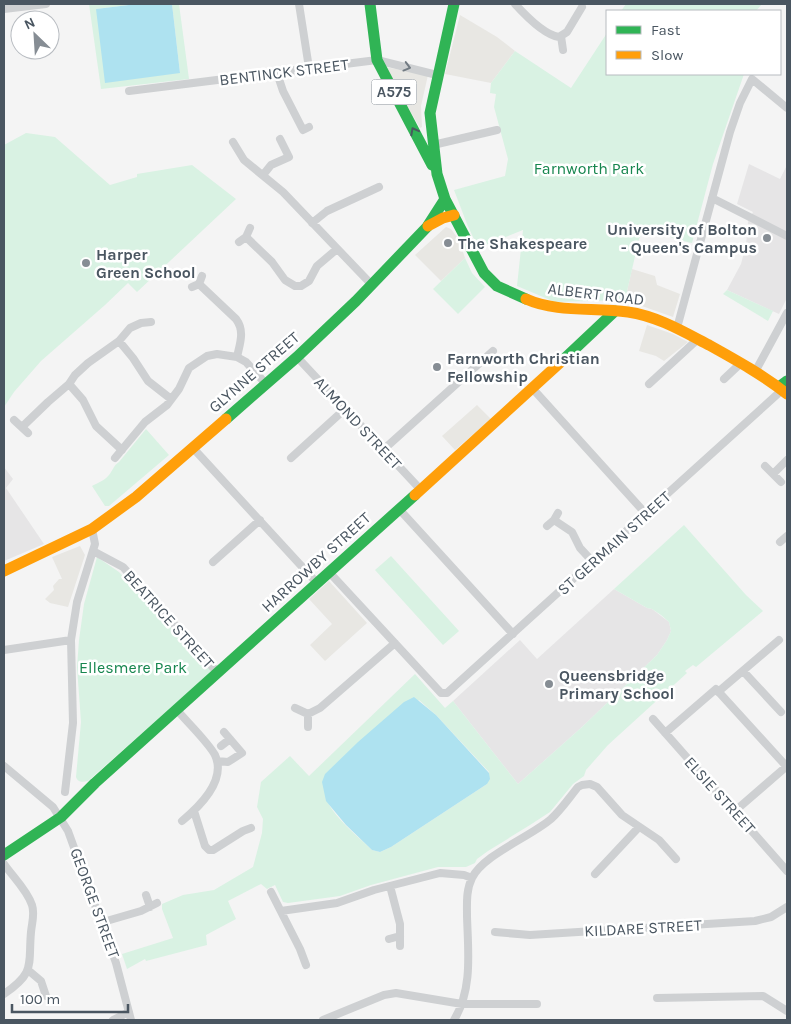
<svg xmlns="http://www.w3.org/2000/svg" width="791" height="1024" viewBox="0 0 791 1024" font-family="Karla,sans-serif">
<rect width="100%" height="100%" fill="#f4f4f4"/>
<path fill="#e8e7e3" d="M460,15L497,37L515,51L491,83L445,74Z
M385,67L428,75L421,106L422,127L420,128Z
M446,227L451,229L459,240L465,258L441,281L415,255Z
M632,269L655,276L657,285L680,294L673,317L625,300Z
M647,325L673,334L688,342L664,361L656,356L639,351Z
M477,405L491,419L455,450L442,436Z
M80,546L85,555L68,607L50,603L45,599L54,590L53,586L59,579H62L52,557Z
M329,581L367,623L325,661L310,645L332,624L309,599Z"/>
<path fill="#e6e5e6" d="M749,164L780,179L787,165V298L779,314L727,290L741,264L746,245L748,222L753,212L737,204Z
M4,467L13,479L6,488L44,544L4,561Z
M614,589L647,608L652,609L669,622L671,631L667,640L657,655L582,727L518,784L453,701L520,640L537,659Z"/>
<path fill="#d9f2e3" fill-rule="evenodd" d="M89,4H137L96,9L180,73L172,4H179L189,79L101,89Z
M626,4H762L756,11H621Z
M607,33V74H744L713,164L692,243L675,239L646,226L639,239L625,300L555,302L517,286L523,230L478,248L467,224L454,190L505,176L508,159L494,107L496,94L490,93L491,83L515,51L571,88Z
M26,133L55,137L110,185L137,177V174L192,165L236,199L137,292L128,283L105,305L41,361L14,392L4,407V145Z
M465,258L472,273L485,287L458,314L433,289Z
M727,290L773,311L768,321L723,294Z
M146,429L169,455L109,506H105L92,486C98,483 105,480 109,475C113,470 114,465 119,462Z
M684,525L746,595L763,611L696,667L693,665L685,671L687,673L608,745L586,770L584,776L573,784L550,812L530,825L488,851L477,859L475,863L466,867H438L371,885L340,896L288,903L283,902L275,885L267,889L261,884L228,901L236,919L206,935L207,945L146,961L145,959L127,969L122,954L173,938L162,909V904L183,895L214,890L253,867L262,833L263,819L257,807L261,782L290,756L309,776L415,674L445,708L453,701L518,784L582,727L657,655L667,640L671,631L669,622L661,615L652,609L647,608L614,589ZM419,700L436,715L489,772L487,784L391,847L380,852L372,850C358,836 325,811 325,791Z
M391,556L459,631L443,645L375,570Z
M97,557L119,572L212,671L88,781C83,782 78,783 76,777L81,722L77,667L79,640L84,604Z"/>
<path fill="#aee2f0" d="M137,4H172L180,73L105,83L96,9Z
M414,697L436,715L489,773L490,779L487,784L391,847L380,852L372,850L346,825L326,801L322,782L325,774L358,742L404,702Z"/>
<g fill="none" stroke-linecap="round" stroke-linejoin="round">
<path stroke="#ced0d2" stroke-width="8" d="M299,4L309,68
M515,4C525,15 544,35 559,37L567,32L582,7
M4,9L46,4
M561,36L563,50
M277,73L283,91L303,130L309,127
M129,91L377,60L437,75
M233,142L244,160L283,192L371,284
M433,145L497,130
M263,175L271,165L289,157L280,139
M712,198L787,236
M312,223L327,211L379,187
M246,237L272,262L285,280L295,286H301L309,281L317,266L337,249
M239,242L246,237L250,228
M199,284L236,319C245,331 240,343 237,357
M192,287L199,284L202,276
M677,328L730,132L740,103L752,79L787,108
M119,341L133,358L148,381L171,399
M297,357L420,489
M755,372L787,313
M724,379L741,363
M69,384L83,400L96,426L122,450
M649,384L698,339
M533,389L646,514
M14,420L28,433
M22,427L48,402L69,384L75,375L88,363L119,341L130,328L141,323L151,322
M193,448L317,583
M383,450L493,351
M115,458L145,422L167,405L179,389L189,368L207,356L217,354L237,357L246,362L266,384
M291,458L345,409
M765,466L781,482
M773,474L787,460
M399,509L513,634
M554,520L572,532L580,548L593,562
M547,526L554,520L558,513
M780,542L787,536
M93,551L123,567L218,673
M213,562L260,520
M329,572L441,693H447L782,390
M4,650L71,640
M743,671L781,712
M718,692L779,640
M295,708L308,714V727
M177,710C187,722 208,742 215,755C227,781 199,807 182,821
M308,714L320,708L395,643
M653,719L787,871
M665,733L716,689L787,767
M221,746L230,739
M217,761L228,762L242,753L224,732
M4,766L53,807L68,831L116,963L131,1020
M65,792L73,723L71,640L77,602L95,544L92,529
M194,811L205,846L209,850H213L243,831L251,828
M735,811L787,766
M4,864C13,877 27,890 32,905C35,914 32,922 31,932C28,965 36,972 4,994
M595,874L639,827
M390,886L400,924V946
M271,892L300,949L306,965
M146,895L150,907
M281,911L337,903L374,890L440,873L464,875L472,878
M103,922L141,911L157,903
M495,932L530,935L755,921L771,917L787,907
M389,939L400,936
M28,970L41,981L46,996
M657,998L763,996L787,1011
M113,1020L129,1012
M323,1020L384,995L396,993L462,1004H537
M454,1020C473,989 468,951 467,916C467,903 466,890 472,878C483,855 530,837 551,819C561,810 569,798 578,787L582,785L590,784L597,787L622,815L659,840L676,859"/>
<path stroke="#30b455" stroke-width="11" d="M370,4L377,60L432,165
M454,4L430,113L437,174L445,199L484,273L497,286L526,299
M563,360L615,311
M779,387L787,381
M226,419L297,357L356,301L427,227L445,199
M4,855L61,817L95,783L415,495"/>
<path stroke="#ff9f0a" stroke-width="11" d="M428,226L443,218L454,215
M526,299C557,313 594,307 628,312C657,316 684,332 709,345C736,360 763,375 787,394
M415,495L563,360
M4,571L92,529L136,497L226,419"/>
</g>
<defs><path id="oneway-chevron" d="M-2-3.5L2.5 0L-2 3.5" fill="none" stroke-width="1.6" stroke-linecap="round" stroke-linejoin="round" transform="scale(1.25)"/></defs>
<use stroke="#727b83" href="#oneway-chevron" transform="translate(407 67) rotate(15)"/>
<use stroke="#495b60" href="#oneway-chevron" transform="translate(414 131) rotate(-118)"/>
<g fill="#868d94" stroke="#fff" stroke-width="2">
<circle cx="767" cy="238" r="5"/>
<circle cx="448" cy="243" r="5"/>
<circle cx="86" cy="263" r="5"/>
<circle cx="437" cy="367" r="5"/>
<circle cx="549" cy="684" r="5"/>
</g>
<g text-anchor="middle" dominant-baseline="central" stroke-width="5" stroke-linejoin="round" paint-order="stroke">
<rect fill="#fff" stroke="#808990" stroke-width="1" x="371.5" y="79.5" width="45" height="25" rx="4"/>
<g font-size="15" font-weight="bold" fill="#4a5661">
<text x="394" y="92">A575</text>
</g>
<g font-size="16" fill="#4a5661" stroke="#fff">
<text transform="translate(284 72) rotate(-7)">BENTINCK STREET</text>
<text transform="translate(596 294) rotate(7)">ALBERT ROAD</text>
<text transform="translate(254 372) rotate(-41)">GLYNNE STREET</text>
<text transform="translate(358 423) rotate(47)">ALMOND STREET</text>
<text transform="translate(614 543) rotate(-42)">ST GERMAIN STREET</text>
<text transform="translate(316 562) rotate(-42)">HARROWBY STREET</text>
<text transform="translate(169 619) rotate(48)">BEATRICE STREET</text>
<text transform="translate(720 795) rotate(48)">ELSIE STREET</text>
<text transform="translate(95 903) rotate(70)">GEORGE STREET</text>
<text transform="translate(643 928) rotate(-3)">KILDARE STREET</text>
</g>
<g font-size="16" fill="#17864f" stroke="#fff">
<text x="589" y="168">Farnworth Park</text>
<text x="133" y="667">Ellesmere Park</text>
</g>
<g font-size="16" font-weight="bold" fill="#4a5661" stroke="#fff" text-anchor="start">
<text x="757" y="229" text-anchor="end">University of Bolton<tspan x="757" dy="18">- Queen's Campus</tspan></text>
<text x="458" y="243">The Shakespeare</text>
<text x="96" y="254">Harper<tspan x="96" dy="18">Green School</tspan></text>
<text x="447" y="358">Farnworth Christian<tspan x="447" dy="18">Fellowship</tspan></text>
<text x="559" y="675">Queensbridge<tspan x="559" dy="18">Primary School</tspan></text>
</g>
</g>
<rect width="791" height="1024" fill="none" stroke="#4a5661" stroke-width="10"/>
<rect x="606" y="10" width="175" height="65" fill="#ffffff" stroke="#b7bbc0"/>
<rect x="616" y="26" width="25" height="8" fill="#30b455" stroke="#b7bbc0"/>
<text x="651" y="35" font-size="15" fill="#4a5661">Fast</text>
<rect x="616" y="51" width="25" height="8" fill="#ff9f0a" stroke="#b7bbc0"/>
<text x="651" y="60" font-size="15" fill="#4a5661">Slow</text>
<g transform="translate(35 35) rotate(335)"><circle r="24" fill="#ffffff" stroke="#b7bbc0"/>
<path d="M0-4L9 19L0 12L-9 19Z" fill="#868d94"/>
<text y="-8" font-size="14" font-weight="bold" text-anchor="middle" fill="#4a5661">N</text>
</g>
<path d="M12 1004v8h116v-8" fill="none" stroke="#4a5661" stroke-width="2.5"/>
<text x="20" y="1004" font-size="15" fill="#4a5661" stroke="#ffffff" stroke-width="4" paint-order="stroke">100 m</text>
</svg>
